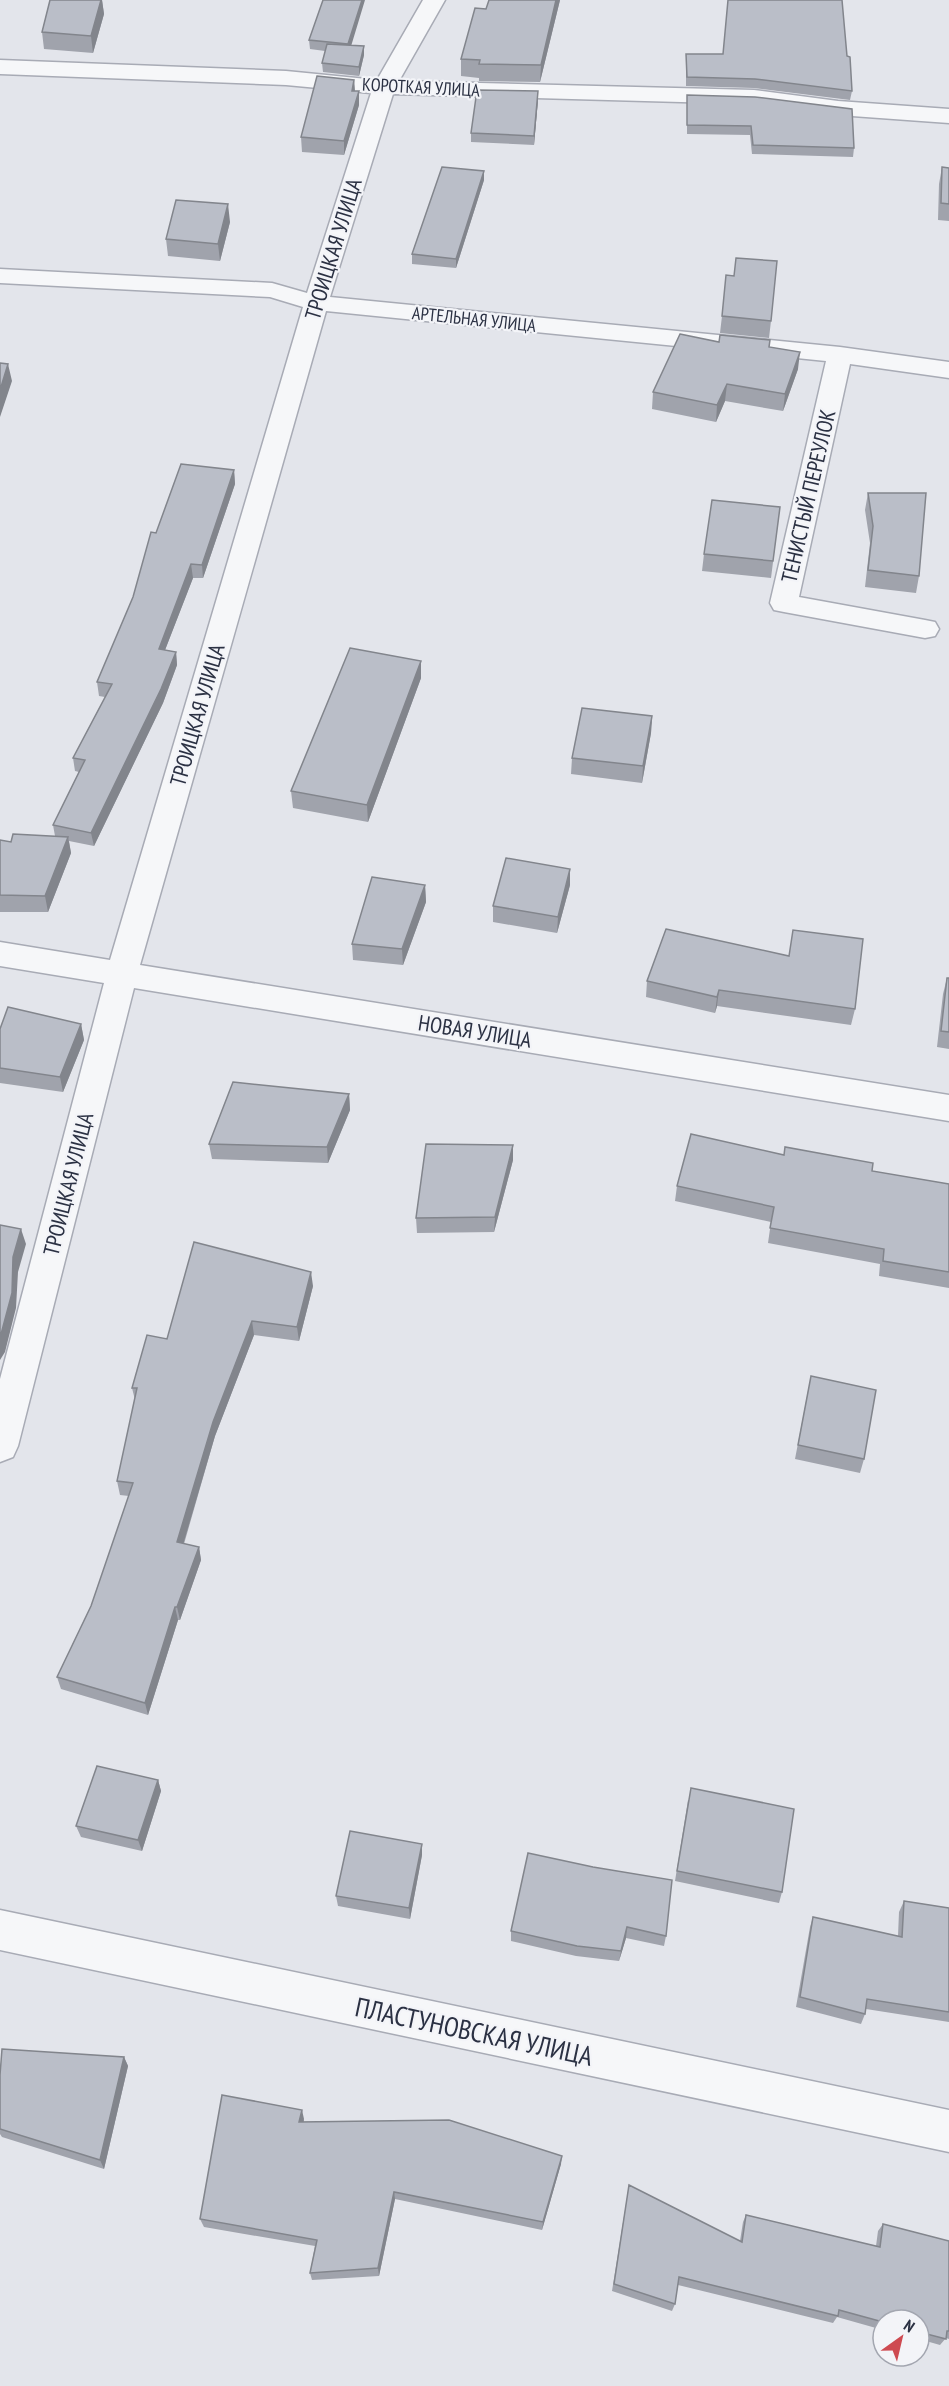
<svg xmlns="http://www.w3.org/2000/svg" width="949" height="2386" viewBox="0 0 949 2386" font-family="'PT Sans Narrow',sans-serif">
<rect width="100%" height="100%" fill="#e3e5eb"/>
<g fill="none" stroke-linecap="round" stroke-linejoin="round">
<g stroke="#a8abb5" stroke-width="3">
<path id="minor" d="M423,0H445L399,81L754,90L838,101L949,109V123L838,115L754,104L393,94L330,297L840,347L949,362V378L850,364L799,597L925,620L935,622L939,629L935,636L925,638L784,612L774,610L770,603L826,361L326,311L140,965L949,1095V1121L134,988L18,1446L13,1457L0,1462V1379L104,983L0,966V942L110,960L303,307L270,297L0,283V269L272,283L307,293L371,93L286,85L0,74V60L286,71L377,80Z
M0,1910L949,2110V2152L0,1950Z"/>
</g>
<use href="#minor" fill="#f6f7f9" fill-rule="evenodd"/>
</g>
<path fill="#a0a3ac" d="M50,0H102L104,14L93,53L44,49L42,32Z
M323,0L351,46L364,55L359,76L323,72L322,63L325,51L310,49L309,40Z
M489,0H560L540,82L479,81V78L461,76V59L486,9Z
M686,54L847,56L852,91L850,100L754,88L686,86Z
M354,80L355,91L359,105L344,155L302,152L301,137Z
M687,95L854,148L853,157L752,154L750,135L687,134Z
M538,100L534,145L471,142V133Z
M942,167L949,168V221L938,220L939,184Z
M484,171V180L456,268L412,264V254Z
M230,222L220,261L168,256L166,239Z
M734,276L771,321L769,338L720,333L722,316Z
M719,342L769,347L798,369L783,411L725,401L716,422L652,409L653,392Z
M234,470L235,484L203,578H193L165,650L176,652L177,665L163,703L94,846L69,841L71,853L48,912H0V840L11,842L55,836L53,825L79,772L75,771L73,758L105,697L99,696L97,682L133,597L156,533Z
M868,493L919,576L916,593L865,587L870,543L865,510Z
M780,507L771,578L702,571L704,554Z
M421,661V678L368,822L293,808L291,791Z
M652,716L651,733L642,783L571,774L572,758Z
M425,885L426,902L403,965L353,960L352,944Z
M570,885L557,933L493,922V906Z
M666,929L855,1009L851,1025L717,1006L715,1013L646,997L647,981Z
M947,978H949V1049L937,1047L943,994Z
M81,1024L84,1040L63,1092L0,1083V1029Z
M349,1094L350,1110L328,1163L212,1159L209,1144Z
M513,1145V1160L494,1232L417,1233L416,1218Z
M784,1155L872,1171L949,1184V1288L879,1276L880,1264L768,1243L771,1222L675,1201L677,1186Z
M313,1286L299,1341L254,1335L215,1436L184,1544L199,1547L201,1560L180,1620H178L148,1715L61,1689L57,1677L91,1606L129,1496L120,1495L117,1481L135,1400L132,1388L167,1339Z
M808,1391L864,1459L860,1473L795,1459Z
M158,1780L161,1791L142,1851L81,1837L76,1826Z
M688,1800L782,1892L779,1903L675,1881Z
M528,1853L666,1936L664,1946L626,1938L619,1961L576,1956L511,1941V1931Z
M422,1855L410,1919L338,1906L336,1896Z
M904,1901L949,1908V2022L866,2009L865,2014L861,2024L796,2007L810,1927L813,1917L898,1936L899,1912Z
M124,2057L128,2066L104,2169L2,2137L0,2134V2075Z
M304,2119V2122L561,2164L542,2230L395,2199L379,2276L312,2280L310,2273L315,2246L204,2227L200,2219Z
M629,2185L740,2241L743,2222L746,2215L876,2246L878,2231L883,2224L949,2241V2339L946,2338L940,2345L919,2339V2320H883V2330L837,2317L833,2323L678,2285L675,2304L672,2311L612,2291Z"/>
<path fill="#82858c" d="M101,0H102L104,14L93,53L91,36Z
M362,0H365L349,53L348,44Z
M556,0H560L540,82L541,65Z
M364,46V55L359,76V67Z
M354,80L355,94L352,91Z
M359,91V105L344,155V141Z
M538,91V100L534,145V136Z
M484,171V180L456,268V259Z
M228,204L230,222L220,261L218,244Z
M800,352L798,369L783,411L785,394Z
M8,364L12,381L0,417V390Z
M727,384L725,401L716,422L717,405Z
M234,470L235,484L203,578L202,565Z
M191,564L193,578L160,663L159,649Z
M176,652L177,665L163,703L94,846L91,833Z
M421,661V678L368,822L367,805Z
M652,716L651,733L642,783L643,766Z
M68,837L71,853L48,912L45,896Z
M570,869V885L557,933L558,917Z
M425,885L426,902L403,965L402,949Z
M719,990L717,1006L715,1013L717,997Z
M81,1024L84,1040L63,1092L60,1077Z
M349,1094L350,1110L328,1163L327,1147Z
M513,1145V1160L494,1232L495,1217Z
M21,1229L26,1244L18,1272L16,1308L5,1352L0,1360V1338L13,1257Z
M311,1272L313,1286L299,1341L297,1327Z
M252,1321L254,1335L215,1436L180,1555L177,1542L213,1422Z
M199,1547L201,1560L180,1620L177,1607Z
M175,1607L178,1620L148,1715L145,1703Z
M158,1780L161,1791L142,1851L138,1840Z
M422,1844V1855L410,1919L409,1908Z
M627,1927L626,1938L619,1961L621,1951Z
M124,2057L128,2066L104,2169L100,2160Z
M302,2110L304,2119L301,2130L299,2122Z
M562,2156L561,2164L542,2230L543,2222Z
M394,2192L395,2199L379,2276L378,2268Z"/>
<path fill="#babec8" stroke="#82858c" stroke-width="1.5" d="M50,0H101L91,36L42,32Z
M323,0H362L348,44L309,40Z
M489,0H556L541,65L479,64L480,60L461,59L475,8L486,9Z
M728,0H842L847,56L850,57L852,91L755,79L687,77L686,54H723Z
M327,44L364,46L359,67L322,63Z
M317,76L354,80L352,91H359L344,141L301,137Z
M477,90L538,91L534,136L471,133Z
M687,95L755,97L852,109L854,148L753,145L751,126L687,125Z
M442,167L484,171L456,259L412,254Z
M942,167L949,168V204L941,203Z
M176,200L228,204L218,244L166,239Z
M736,258L777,261L771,321L722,316L726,275L734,276Z
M680,334L719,342L720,335L770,340L769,347L800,352L785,394L727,384L717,405L653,392Z
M0,363L8,364L0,390Z
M181,464L234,470L202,565L191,564L159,649L176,652L161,689L91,833L53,825L85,760L73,758L112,684L97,682L133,597L151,532L156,533Z
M868,493H926L919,576L868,570L873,526Z
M712,500L780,507L773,561L704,554Z
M350,648L421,661L367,805L291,791Z
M582,708L652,716L643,766L572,758Z
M13,834L68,837L45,896L0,895V840L11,842Z
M506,858L570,869L558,917L493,906Z
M372,877L425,885L402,949L352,944Z
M666,929L789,956L793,930L863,939L855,1009L719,990L717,997L647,981Z
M947,978H949V1032L941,1031Z
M8,1007L81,1024L60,1077L0,1068V1029Z
M233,1082L349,1094L327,1147L209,1144Z
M691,1134L784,1155L785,1147L873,1163L872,1171L949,1184V1272L883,1261L884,1249L770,1228L774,1207L677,1186Z
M426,1144L513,1145L495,1217L416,1218Z
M0,1225L21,1229L13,1257L12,1293L0,1338Z
M194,1242L311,1272L297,1327L252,1321L213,1422L177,1542L199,1547L177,1607H175L145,1703L57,1677L91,1606L133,1483L117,1481L137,1388H132L147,1335L167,1339Z
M811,1376L876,1390L864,1459L798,1445Z
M97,1766L158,1780L138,1840L76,1826Z
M691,1788L794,1809L782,1892L677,1871Z
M350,1831L422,1844L409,1908L336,1896Z
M528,1853L593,1867L672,1880L666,1936L627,1927L621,1951L577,1946L511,1931Z
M904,1901L949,1908V2012L867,1999L865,2014L800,1997L813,1917L902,1937Z
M2,2049L124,2057L100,2160L0,2129V2075Z
M222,2095L302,2110L299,2122L449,2120L562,2156L543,2222L394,2192L378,2268L310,2273L317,2240L200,2219Z
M629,2185L742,2242L746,2215L880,2247L883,2224L949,2241V2331H947L946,2339L919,2332V2320H883V2322L839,2310L838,2316L679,2277L675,2304L614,2284Z"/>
<g text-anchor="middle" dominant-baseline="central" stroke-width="4.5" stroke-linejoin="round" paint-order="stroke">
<g font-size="18" fill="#2b3143" stroke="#f3f4f8">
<text transform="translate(421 87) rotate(3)">КОРОТКАЯ УЛИЦА</text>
<text transform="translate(474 319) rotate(6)">АРТЕЛЬНАЯ УЛИЦА</text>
</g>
<g font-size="22" fill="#2b3143" stroke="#f3f4f8">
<text transform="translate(333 249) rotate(-73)">ТРОИЦКАЯ УЛИЦА</text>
<text transform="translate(808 496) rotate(-77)">ТЕНИСТЫЙ ПЕРЕУЛОК</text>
<text transform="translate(197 715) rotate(-74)">ТРОИЦКАЯ УЛИЦА</text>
<text transform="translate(475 1031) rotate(9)">НОВАЯ УЛИЦА</text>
<text transform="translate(68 1184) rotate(-76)">ТРОИЦКАЯ УЛИЦА</text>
</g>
<g font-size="27" fill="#2b3143" stroke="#f3f4f8">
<text transform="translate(474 2031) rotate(12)">ПЛАСТУНОВСКАЯ УЛИЦА</text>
</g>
</g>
<g transform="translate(901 2338) rotate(34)"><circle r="28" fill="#f3f4f8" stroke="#a3a6b0" stroke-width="1.5"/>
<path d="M0-4.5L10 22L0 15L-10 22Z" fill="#ce4a51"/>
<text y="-9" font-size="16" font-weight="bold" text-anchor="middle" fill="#2b3143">N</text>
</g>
</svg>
